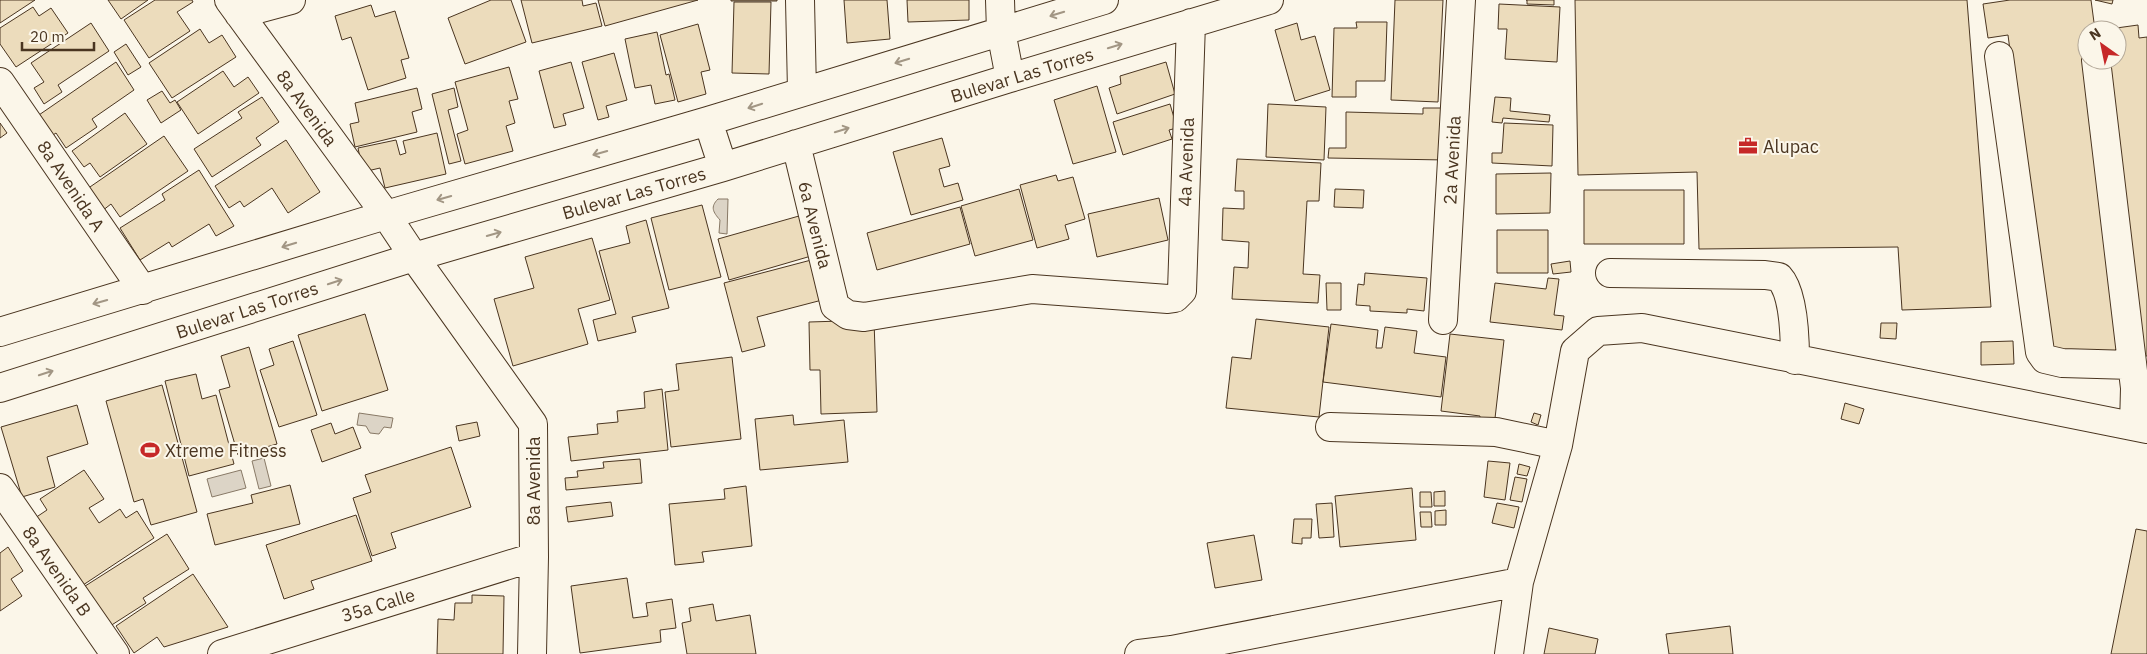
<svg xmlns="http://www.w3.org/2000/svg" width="2147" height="654" viewBox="0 0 2147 654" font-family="'IBM Plex Sans',sans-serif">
<rect width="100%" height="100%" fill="#fbf6e9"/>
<path fill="#dcd4c6" stroke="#887966" d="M718,199H728L727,234L719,233L720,220C713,212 710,207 718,199Z
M359,413L393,418L391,428L384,427L379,434L370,433L366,426L357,425Z
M264,458L271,486L259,489L252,461Z
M241,470L246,488L212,497L207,479Z"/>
<path fill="#ecdcbc" stroke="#4a3520" d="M0,0H35L0,23Z
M108,0H148L121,19Z
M155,0H192L193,2L177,12L190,31L149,58L124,20Z
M491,0H511L526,42L465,64L448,18Z
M521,0H582L583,6L596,3L602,26L532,43Z
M598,0H698L605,26Z
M777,0V1H731V0Z
M844,0H887L890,39L847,43Z
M907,0H969V20L908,22Z
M1395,0H1443L1438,102L1391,100Z
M1526,0H1554V5L1527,4V0Z
M1575,0H1967L1991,307L1902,310L1898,247L1699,249L1697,172L1578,175Z
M2010,0H2091L2095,30H2087V36L2082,37L2122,350L2050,360L2008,35L1988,38L1983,4Z
M2095,0H2113L2112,4Z
M734,2H771L769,74L732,73Z
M1499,4L1560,7L1557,62L1505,59L1507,29H1498Z
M371,5L375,17L395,11L409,58L401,60L406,78L368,90L351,37L342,40L335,16Z
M33,7L39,16L51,8L68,33L16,67L0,44V28Z
M1356,22H1387L1385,81H1356V97H1332L1334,28H1357Z
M91,23L109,51L58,85L62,92L44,104L34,88L44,82L31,63Z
M1297,23L1301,40L1315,36L1330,90L1295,101L1275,30Z
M698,24L710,70L701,72L706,94L678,102L660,35Z
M2138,25L2139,38L2147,37V356H2144L2105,60H2117V30H2102Z
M200,29L209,43L222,35L236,57L172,98L149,63Z
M657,32L666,75L669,74L675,100L655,104L651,85L635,88L625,39Z
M126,44L141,67L128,75L114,52Z
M614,53L627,100L606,106L609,117L598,120L582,62Z
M116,62L134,90L92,119L97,127L66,148L56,133L50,137L36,117Z
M571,62L584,108L563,114L566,125L554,128L539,71Z
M1166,62L1175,94L1117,114L1109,88L1121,84L1120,76Z
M509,67L518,99L509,101L515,123L506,126L513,151L465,164L457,134L468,130L455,82Z
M223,71L234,87L248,77L259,93L198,134L177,102Z
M1097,86L1116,152L1073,164L1054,100Z
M417,88L422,109L412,112L417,132L355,147L350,124L359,122L355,103Z
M454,88L458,107L448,110L461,161L449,164L432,94Z
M162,91L170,103L175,100L181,110L161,123L147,100Z
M262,97L279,122L256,138L261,145L212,177L194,149L242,118L238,112Z
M1495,97L1511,98L1510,111L1550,115L1549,122L1503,118L1502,123L1492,122Z
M1170,104L1177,128L1169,130L1172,139L1123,155L1113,122Z
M1268,104L1326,107L1324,160L1266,157Z
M1423,108H1447L1446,160L1328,158L1329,148H1346V112L1423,114Z
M125,113L147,144L100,177L90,163L84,167L72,151Z
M0,123L7,133L0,138Z
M1504,123L1553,125L1552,166L1492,163V153H1502Z
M437,133L446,174L385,188L380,168L363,172L358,148L396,140L400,155L406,153L403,141Z
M164,136L188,171L120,217L111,204L102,211L87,189Z
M942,138L950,166L939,169L944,187L958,183L963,200L911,215L893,152Z
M286,140L320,192L288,213L272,188L244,207L240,201L229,208L215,186Z
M1237,159L1321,163L1319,201H1307L1303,274L1320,275L1318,303L1232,299L1234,267L1248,268L1249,242L1222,240L1223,208L1244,209V191H1235Z
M199,170L234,226L216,236L209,224L172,247L169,242L140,260L120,228L165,200L162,194Z
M1551,173L1550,213L1496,214V174Z
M1056,175L1058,181L1073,177L1085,219L1065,225L1069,239L1037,248L1020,185Z
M1019,189L1033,240L975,256L961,206Z
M1335,189L1364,190L1363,208L1334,207Z
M1584,190H1684V244H1584Z
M1159,198L1168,240L1097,257L1088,214Z
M702,205L721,277L669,290L651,218Z
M960,207L970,244L877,270L867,233Z
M806,214L818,254L729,280L718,239Z
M646,220L669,308L632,317L636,332L598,341L593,320L616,314L599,251L630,243L626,226Z
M1497,230H1548V273H1497Z
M592,238L610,300L578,309L588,344L513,366L494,299L534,288L525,257Z
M815,259L826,299L757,317L765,346L742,352L724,283Z
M1570,261L1571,272L1553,274L1551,264Z
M1365,273L1427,278L1424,311L1407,309V313L1370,311V306L1356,305L1358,284L1364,285Z
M1548,278L1559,279L1554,315L1564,316L1562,330L1490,322L1495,283L1546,289Z
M1326,283H1341V310H1327Z
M365,314L388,390L322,411L298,335Z
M1256,319L1329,327L1319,417L1226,408L1232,357L1251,359Z
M874,320L877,412L821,414L820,370H810L809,322Z
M1881,323H1897L1896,339L1880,338Z
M1331,324L1378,330L1376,348H1382L1385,327L1417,331L1414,353L1446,357L1441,397L1323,382Z
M1450,334L1504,340L1494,427L1479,425L1480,416L1441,411Z
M293,341L317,415L279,427L260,370L274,365L269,349Z
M2013,341L2014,364L1981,365V342Z
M249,347L277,444L238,455L219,390L230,387L221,356Z
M732,357L741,439L671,447L665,392L679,390L676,364Z
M196,374L202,399L216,395L234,464L189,476L165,381Z
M162,385L197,512L151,525L143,499L134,502L106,401Z
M662,389L668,450L571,461L568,437L598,434L597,424L618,422L617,411L645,408L644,392Z
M1845,403L1864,409L1859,424L1841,419Z
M77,405L88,444L47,457L55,487L22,497L1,427Z
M1534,413L1541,415L1538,425L1531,422Z
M793,415L794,425L844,420L848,462L760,470L755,419Z
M477,422L480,436L459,441L456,426Z
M331,423L335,434L353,427L361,448L322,462L311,430Z
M451,447L471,507L391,533L396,548L372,556L353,498L371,492L365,475Z
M640,459L642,483L566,490L565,478L578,477L577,471L604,468L603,462Z
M1488,461L1510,463L1505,500L1484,497Z
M1519,464L1530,467L1527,476L1517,474Z
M84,470L104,499L89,508L99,523L120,509L126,518L137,511L154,538L77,589L32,520L47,510L40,499Z
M1515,477L1527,479L1522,502L1510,500Z
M290,485L300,524L215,545L207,514L253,503L251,495Z
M746,486L752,546L702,552L704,562L675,565L669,504L725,499L724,489Z
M1412,488L1416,540L1340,547L1335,496Z
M1445,491V506H1434V492Z
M1420,492H1431L1432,507H1420Z
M611,502L613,516L568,522L566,507Z
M1332,503L1334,537L1319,538L1316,504Z
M1497,503L1519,507L1514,528L1492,523Z
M1446,510V525H1435V511Z
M1420,512H1431L1432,527H1421Z
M356,515L372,561L311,581L314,589L284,599L266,545Z
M1294,519H1312L1311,538H1302V544L1292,543Z
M2136,529L2147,531V654H2111Z
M167,534L189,569L143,598L146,603L107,628L82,588Z
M1254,535L1262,580L1215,588L1207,543Z
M8,547L23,571L11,579L22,596L0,611V553Z
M193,574L228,627L164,647L157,637L134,653L116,626Z
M627,578L633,618L648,616L646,603L672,599L676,628L660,630L661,642L580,653L571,586Z
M472,595L504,596L503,654H437L438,619L454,620L455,603H472Z
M713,604L716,621L750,615L756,654H687L682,623L691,621L689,608Z
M1730,626L1733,654H1669L1666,634Z
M1549,628L1598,639L1595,654H1544Z"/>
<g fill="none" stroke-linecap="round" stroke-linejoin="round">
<g stroke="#4a3520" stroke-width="30">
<path id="minor" d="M229,0L386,215L414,257L533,424L534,557L532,654
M800,0L802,91
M1000,0L1001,31L1010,78
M239,14L291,0
M1999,56L2040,352L2045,359L2062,363L2132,365
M2096,60L2135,388L2134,426
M0,82L143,290
M708,121L723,167
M796,144L835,306L848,315L864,317L1032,289L1168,299L1175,298L1182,291L1191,23
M1610,273L1765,275L1779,277C1794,293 1795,338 1795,360
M1443,320L1461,0
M0,332L386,215L708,121L1104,0
M0,388L414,257L723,167L1010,78L1269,0
M1330,427L1496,432L1558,445
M0,488L115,654
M222,654L534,557
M1139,654L1172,650L1519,582
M1509,654L1519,582L1558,445L1575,351L1598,331L1642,328L2147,429"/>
</g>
<use href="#minor" stroke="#fbf6e9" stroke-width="28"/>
</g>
<defs><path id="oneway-shaft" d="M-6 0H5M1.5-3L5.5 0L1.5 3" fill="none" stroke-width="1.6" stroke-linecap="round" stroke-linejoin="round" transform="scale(1.25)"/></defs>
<g stroke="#a29684">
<use href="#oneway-shaft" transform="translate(1057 14) rotate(163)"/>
<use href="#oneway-shaft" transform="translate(1115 46) rotate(-17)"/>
<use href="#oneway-shaft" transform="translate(902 61) rotate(163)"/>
<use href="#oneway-shaft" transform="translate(755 106) rotate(162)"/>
<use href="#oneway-shaft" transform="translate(842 130) rotate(-17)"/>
<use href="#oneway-shaft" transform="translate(600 153) rotate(164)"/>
<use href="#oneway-shaft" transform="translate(444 198) rotate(164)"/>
<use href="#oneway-shaft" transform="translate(494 234) rotate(-16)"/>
<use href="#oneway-shaft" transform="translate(289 245) rotate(163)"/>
<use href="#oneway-shaft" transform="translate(335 282) rotate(-18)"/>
<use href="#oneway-shaft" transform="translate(100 302) rotate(164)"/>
<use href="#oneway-shaft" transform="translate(46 373) rotate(-18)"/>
</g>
<defs>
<g id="office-bare" transform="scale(1.5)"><path d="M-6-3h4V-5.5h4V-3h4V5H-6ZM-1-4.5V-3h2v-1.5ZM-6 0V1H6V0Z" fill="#c62828" stroke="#fbf6e9" stroke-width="2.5" paint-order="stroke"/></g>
<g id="stadium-bare" transform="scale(1.5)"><path d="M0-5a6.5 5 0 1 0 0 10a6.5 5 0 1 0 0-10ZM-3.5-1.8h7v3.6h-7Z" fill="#c62828" stroke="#fbf6e9" stroke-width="2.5" paint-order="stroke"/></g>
</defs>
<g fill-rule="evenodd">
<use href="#office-bare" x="1748" y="146"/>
<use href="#stadium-bare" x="150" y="450"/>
</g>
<g text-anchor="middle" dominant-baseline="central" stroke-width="4" stroke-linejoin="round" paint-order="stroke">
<g font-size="18" fill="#4a3520" stroke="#fbf6e9">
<text transform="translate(1022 75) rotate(-17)">Bulevar Las Torres</text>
<text transform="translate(307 108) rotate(54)">8a Avenida</text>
<text transform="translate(1452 160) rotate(-87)">2a Avenida</text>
<text transform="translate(1186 162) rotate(-88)">4a Avenida</text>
<text transform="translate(71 186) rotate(56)">8a Avenida A</text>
<text transform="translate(634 193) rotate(-16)">Bulevar Las Torres</text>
<text transform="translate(815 225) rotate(76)">6a Avenida</text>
<text transform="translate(247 310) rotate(-18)">Bulevar Las Torres</text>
<text transform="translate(533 481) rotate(-90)">8a Avenida</text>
<text transform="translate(57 571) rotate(55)">8a Avenida B</text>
<text transform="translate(378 605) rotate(-17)">35a Calle</text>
</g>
<g font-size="18" fill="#4a3520" stroke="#fbf6e9" text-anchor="start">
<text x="1763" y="146">Alupac</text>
<text x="165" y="450">Xtreme Fitness</text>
</g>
</g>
<g transform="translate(2102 45) rotate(327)"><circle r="24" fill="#fbf6e9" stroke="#b4a999"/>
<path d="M0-4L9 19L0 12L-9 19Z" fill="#c62828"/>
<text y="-8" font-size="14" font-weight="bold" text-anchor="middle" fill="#4a3520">N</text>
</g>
<path d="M22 42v8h72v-8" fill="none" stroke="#4a3520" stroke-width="2.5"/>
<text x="30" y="42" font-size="15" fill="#4a3520" stroke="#fbf6e9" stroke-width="4" paint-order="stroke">20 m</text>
</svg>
